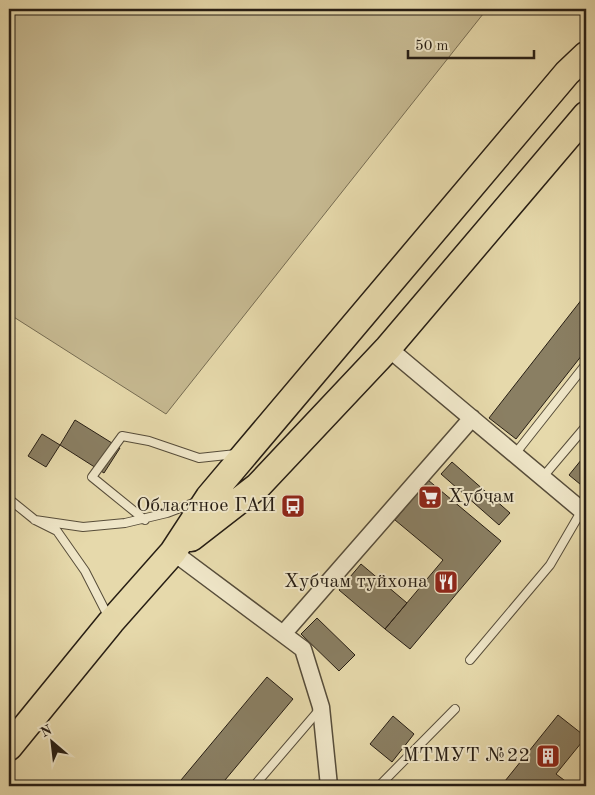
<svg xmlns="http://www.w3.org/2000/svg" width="595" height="795" viewBox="0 0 595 795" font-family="'Old Standard TT',serif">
<rect width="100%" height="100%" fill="#e6d9ab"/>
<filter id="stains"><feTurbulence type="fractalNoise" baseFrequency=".004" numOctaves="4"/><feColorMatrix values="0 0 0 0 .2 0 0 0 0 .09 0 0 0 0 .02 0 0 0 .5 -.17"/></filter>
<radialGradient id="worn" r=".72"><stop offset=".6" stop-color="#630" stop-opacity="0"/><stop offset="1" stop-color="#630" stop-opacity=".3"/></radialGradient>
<path fill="#c6b991" stroke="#766c52" d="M9,9H487L166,414L9,314Z"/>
<path fill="#8a7f63" stroke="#271e14" d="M586,294V350L516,439L489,418Z
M75,420L120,448L104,473L60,445Z
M42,434L60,445L46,467L28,456Z
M586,454V489L569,475Z
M452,462L510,513L499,525L441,474Z
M428,480L501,541L410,649L385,629L443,560L395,520Z
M361,564L407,603L385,629L339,590Z
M317,618L355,655L339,671L301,634Z
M267,677L293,699L220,786H176Z
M558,715L586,737L556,774L572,786H501Z
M393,716L414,734L392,762L370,744Z"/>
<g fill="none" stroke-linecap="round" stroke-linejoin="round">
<g stroke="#574d3a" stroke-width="10">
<path id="service" d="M515,454L586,364
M542,478L586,426
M9,499L35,520L57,531L85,571L109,618
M35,520L83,527L125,523L167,513L196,502
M145,520L92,477L122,436L149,441L199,458L236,454
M470,660L550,565L582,510
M254,786L320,709
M379,786L455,709"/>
</g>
<g stroke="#574d3a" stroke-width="19">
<path id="minor" d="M388,348L586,514
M173,552L303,649L321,707L329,786
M283,634L472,418"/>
</g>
<g stroke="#271e14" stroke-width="29">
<path id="trunk" d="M191,538L258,486L388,348L586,115
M9,747L111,622L173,552L209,497L567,73L586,55"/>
</g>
<use href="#service" stroke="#efe6c8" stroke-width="8"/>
<use href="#minor" stroke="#efe6c8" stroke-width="16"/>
<use href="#trunk" stroke="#e6d9ab" stroke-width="26"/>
</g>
<defs>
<g id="supermarket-square" transform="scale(1.25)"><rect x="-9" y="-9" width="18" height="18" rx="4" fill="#8f2418" stroke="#efe6c8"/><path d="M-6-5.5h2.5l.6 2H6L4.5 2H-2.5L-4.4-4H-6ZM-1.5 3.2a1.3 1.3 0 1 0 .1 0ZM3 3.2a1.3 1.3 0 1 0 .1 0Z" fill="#fff"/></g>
<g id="bus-square" transform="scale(1.25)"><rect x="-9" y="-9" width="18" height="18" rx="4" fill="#8f2418" stroke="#efe6c8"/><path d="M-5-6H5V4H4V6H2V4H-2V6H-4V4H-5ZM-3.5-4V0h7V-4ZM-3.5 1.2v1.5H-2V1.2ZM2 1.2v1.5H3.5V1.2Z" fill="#fff"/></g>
<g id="restaurant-square" transform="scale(1.25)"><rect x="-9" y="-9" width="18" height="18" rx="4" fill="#8f2418" stroke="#efe6c8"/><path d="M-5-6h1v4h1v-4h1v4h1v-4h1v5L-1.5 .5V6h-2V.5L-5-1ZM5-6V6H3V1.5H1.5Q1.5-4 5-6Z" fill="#fff"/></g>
<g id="building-square" transform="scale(1.25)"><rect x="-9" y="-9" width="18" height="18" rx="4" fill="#8f2418" stroke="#efe6c8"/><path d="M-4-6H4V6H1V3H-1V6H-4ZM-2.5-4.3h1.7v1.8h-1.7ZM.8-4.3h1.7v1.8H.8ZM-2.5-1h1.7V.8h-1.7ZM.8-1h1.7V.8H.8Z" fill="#fff"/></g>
</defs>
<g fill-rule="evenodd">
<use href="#supermarket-square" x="430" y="497"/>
<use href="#bus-square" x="293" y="506"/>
<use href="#restaurant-square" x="446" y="582"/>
<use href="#building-square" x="548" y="756"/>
</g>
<g text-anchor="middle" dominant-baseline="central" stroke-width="4" stroke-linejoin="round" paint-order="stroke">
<g font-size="20" fill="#271e14" stroke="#efe6c8" text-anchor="end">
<text x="448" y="497" text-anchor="start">Хубҷам</text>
<text x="276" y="506">Областное ГАИ</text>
<text x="428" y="582">Хубчам туйхона</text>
<text x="530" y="756">МТМУТ №22</text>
</g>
</g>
<rect width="595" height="795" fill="none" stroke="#e6d9ab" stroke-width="30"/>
<rect x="10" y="10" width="575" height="775" fill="none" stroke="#271e14" stroke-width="2.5"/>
<rect x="15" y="15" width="565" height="765" fill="none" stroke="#271e14"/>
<g transform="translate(52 742) rotate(332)" stroke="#efe6c8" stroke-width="4" paint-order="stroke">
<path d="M0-4L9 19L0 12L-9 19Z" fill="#271e14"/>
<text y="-8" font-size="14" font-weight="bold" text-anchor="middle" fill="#271e14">N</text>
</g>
<path d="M408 50v8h126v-8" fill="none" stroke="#271e14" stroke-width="2.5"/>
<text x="415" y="50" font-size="15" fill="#271e14" stroke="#efe6c8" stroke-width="4" paint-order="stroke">50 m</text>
<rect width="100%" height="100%" filter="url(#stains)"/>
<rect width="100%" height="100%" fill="url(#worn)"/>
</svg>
